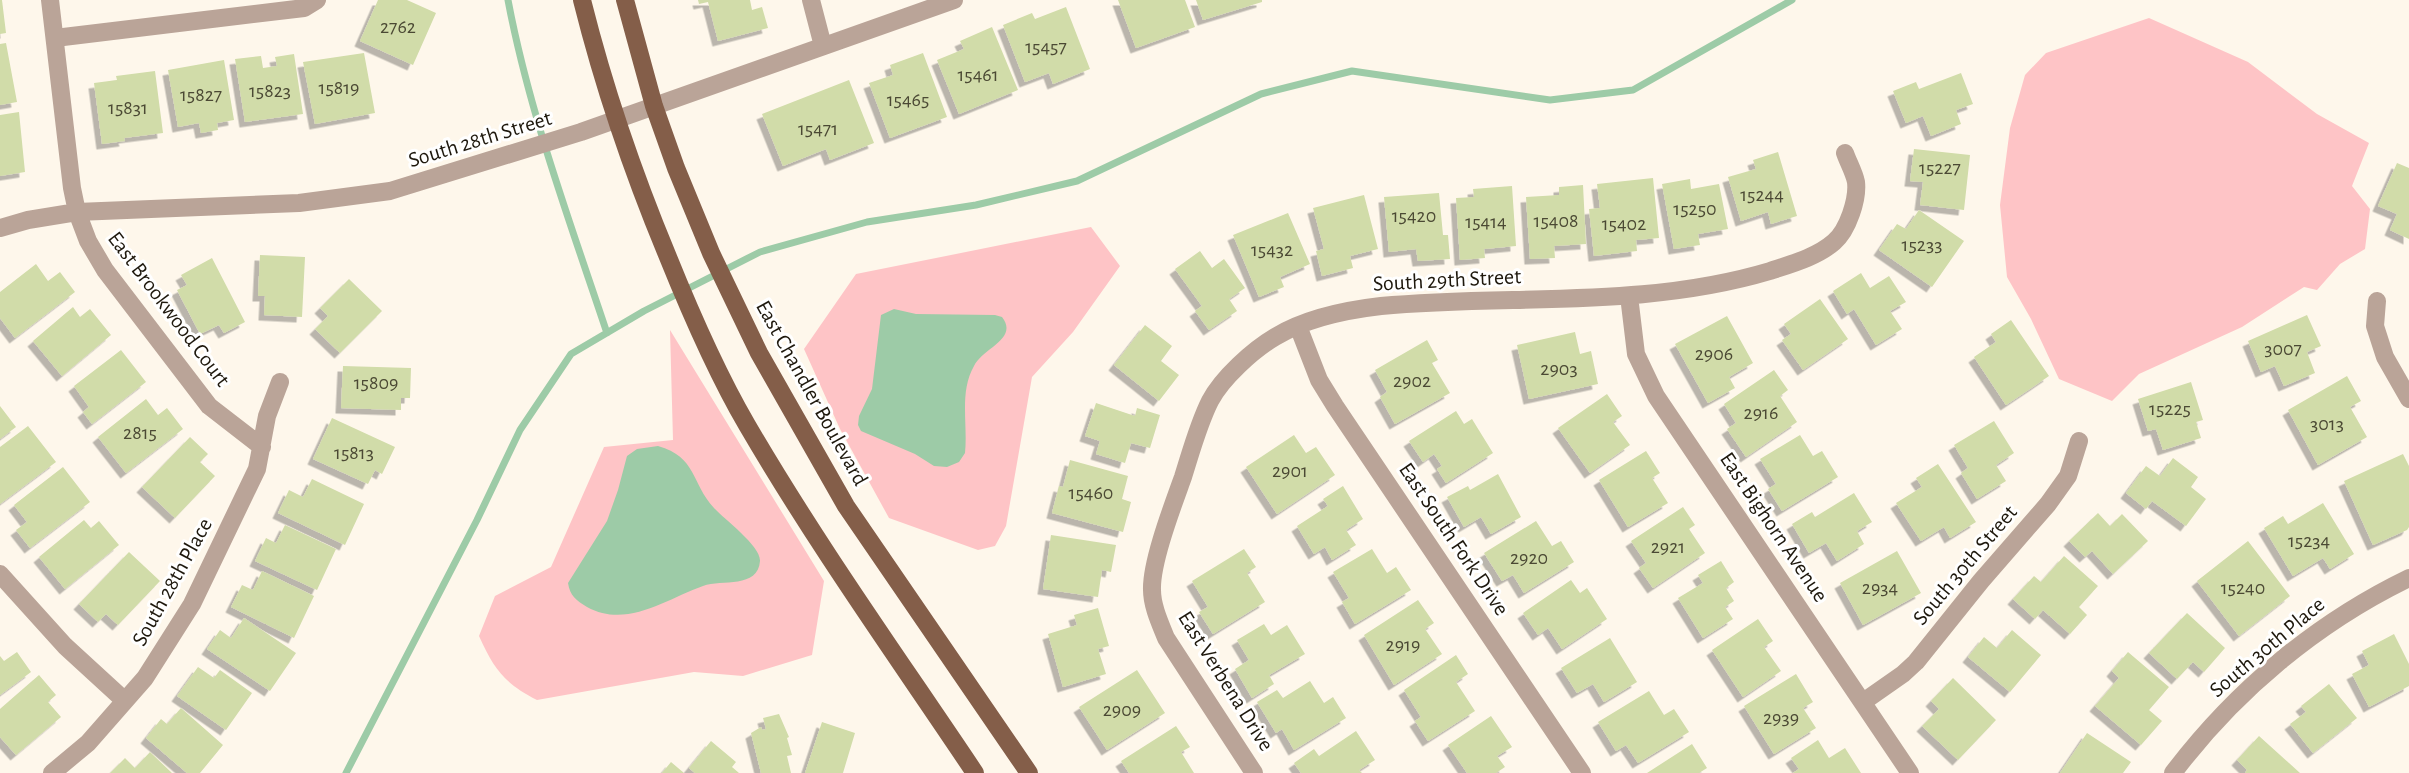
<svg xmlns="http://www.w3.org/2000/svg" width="2409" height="773" viewBox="0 0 2409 773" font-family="'Alegreya Sans',sans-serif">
<defs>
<filter id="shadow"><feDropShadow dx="-5.5" dy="5.5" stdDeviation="0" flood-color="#0004"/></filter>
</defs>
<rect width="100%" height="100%" fill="#fef7eb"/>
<path fill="#fec4c6" d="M2149,18L2248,62L2317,114L2369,143L2352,186L2370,209L2365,249L2340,264L2317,290L2304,287L2242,327L2139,374L2112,401L2059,379L2031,319L2007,277L2000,205L2010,128L2025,75L2046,53Z
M1091,227L1120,266L1073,332L1032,377L1006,526L995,546L978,550L889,518L840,429L804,349L856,274Z
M670,330L824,581L812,655L743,676L694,672L537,700C504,683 494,669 479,636L495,596L551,567L604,447L673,440Z"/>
<path fill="#9dcba7" d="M894,309L916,314L995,315L1002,317C1019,339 983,348 974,366C959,392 968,424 965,453L959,462L947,467L934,466L915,454L861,431L858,425L859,416L872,389L881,315Z
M658,446C697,457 691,483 714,508C725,520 761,546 760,561C758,589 722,579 703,586C666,599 627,629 587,607C576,600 570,596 568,583L607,521L618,490L627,456L637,449Z"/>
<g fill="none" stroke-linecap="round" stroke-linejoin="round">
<path stroke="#9dcba7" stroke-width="7" d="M508,0C529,112 571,225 607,333
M346,773L477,520L520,430L571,354L644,311L760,252L867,222L976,205L1077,181L1261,94L1352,71L1550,100L1633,90L1792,0"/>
</g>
<path fill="#d1dca9" filter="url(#shadow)" d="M0,0H2L6,33L0,34Z
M378,0H407L436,13L413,65L360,41Z
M698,0H750L752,10L762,7L768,28L718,41L708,2L699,4Z
M1118,0H1185L1195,27L1136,48Z
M1196,0H1262V2L1203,20Z
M1066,7L1090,69L1053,84L1049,73L1025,82L1003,25L1032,13L1035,19Z
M992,27L1018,90L959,114L937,60L964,49L960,41Z
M6,43L17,102L0,105V44Z
M364,53L375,113L315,124L303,62Z
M923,53L947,117L890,138L869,83L893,75L890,65Z
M294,54L303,114L245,122L235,59L261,56L263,68L277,66L275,57Z
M224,60L234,120L217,123L218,130L201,133L199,123L178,127L168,70Z
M155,71L163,133L124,138L125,141L102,144L94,83L117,80L116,76Z
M1961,73L1973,104L1956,110L1961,124L1931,136L1923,116L1906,123L1893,91L1916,82L1919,89Z
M849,80L874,143L830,160L826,149L783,166L762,114Z
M19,112L25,172L0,176V115Z
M1914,149L1970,155L1964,210L1920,205L1923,182L1910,181Z
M1778,152L1797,216L1771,224L1768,212L1741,221L1728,177L1756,169L1753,160Z
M2397,163L2409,168V239L2390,230L2397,214L2378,206Z
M1653,178L1659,238L1636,240L1637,251L1594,256L1589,209L1600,208L1597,184Z
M1690,179L1691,189L1719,184L1728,229L1698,234L1700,245L1674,249L1662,184Z
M1583,185L1586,244L1554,246L1555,258L1530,259L1526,197L1559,195V187Z
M1512,186L1516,246L1484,249L1485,258L1460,260L1456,198L1474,197L1473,189Z
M1439,193L1443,235H1448L1450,259L1418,261L1416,249L1389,252L1384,197Z
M1364,195L1378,249L1350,256L1353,268L1322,276L1316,251L1324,249L1313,208Z
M1919,210L1964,241L1932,287L1879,250L1897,224L1906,229Z
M1288,213L1310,264L1280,277L1284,287L1259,297L1233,235Z
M1200,251L1212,268L1224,259L1245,288L1229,299L1237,311L1209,330L1195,311L1202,306L1175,269Z
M260,255L305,257L302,317L264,315L265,296H258Z
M212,258L245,322L224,333L219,325L200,334L177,290L187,285L181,275Z
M36,264L48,281L60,272L75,292L15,338L0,318V292Z
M1861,273L1870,288L1889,276L1906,302L1890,311L1902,329L1876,345L1854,309L1847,314L1833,291Z
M349,279L382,311L340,353L315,329L328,316L320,308Z
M1820,299L1848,339L1803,370L1782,340L1791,334L1784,324Z
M73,307L80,317L90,309L111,335L62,376L33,341Z
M2307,315L2321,346L2307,352L2315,373L2284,386L2275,366L2261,372L2248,341Z
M1727,316L1753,363L1729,377L1735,388L1708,403L1675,344Z
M2011,320L2049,376L2006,405L1974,357L1996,342L1991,334Z
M1145,325L1172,346L1161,361L1179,375L1159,401L1114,365Z
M1575,332L1580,354L1591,351L1598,384L1529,399L1517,345Z
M1427,340L1438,360L1432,363L1450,393L1395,424L1380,397L1387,392L1375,370Z
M121,350L146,382L92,424L83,412L89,407L74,386Z
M343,366L411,368L410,398H401V410L341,408Z
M1774,370L1788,390L1780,396L1797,422L1746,457L1727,429L1736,423L1724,404Z
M2347,376L2361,401L2350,407L2367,437L2318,465L2288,410Z
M2191,382L2203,420L2196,422L2201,438L2163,450L2156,429L2148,431L2138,399Z
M1607,394L1622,416L1613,422L1630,445L1590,473L1558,428Z
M146,399L158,415L167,408L183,429L126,473L98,437Z
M1096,403L1135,416L1137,408L1160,415L1150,448L1131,443L1125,463L1096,454L1100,441L1085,436Z
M0,406L16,427L0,439Z
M1456,411L1464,424L1472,419L1493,453L1446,483L1437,469L1442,466L1434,454L1423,462L1409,441Z
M332,418L395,447L382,474L375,470L368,484L313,459Z
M1994,421L2014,453L1996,465L2006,481L1977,499L1961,473L1968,468L1954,445Z
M28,426L56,462L0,504V447Z
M1294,435L1306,453L1316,447L1335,475L1277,514L1246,467Z
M1800,435L1813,456L1822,451L1838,477L1782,511L1768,489L1776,484L1760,459Z
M190,437L208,454L200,462L215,476L175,518L142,487Z
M1646,451L1660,473L1652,478L1668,503L1628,527L1599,480Z
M2403,454L2409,466V527L2407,530L2373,545L2344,481Z
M2173,458L2198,477L2191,487L2206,499L2186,526L2152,501L2146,509L2126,493L2146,466L2160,476Z
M1070,460L1128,476L1122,499L1131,502L1123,532L1052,513L1059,486L1063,487Z
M1938,464L1976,522L1950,538L1944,527L1921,541L1896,503L1922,487L1916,478Z
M63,467L90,502L30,548L16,530L27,522L14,505Z
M1498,474L1521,517L1491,534L1481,517L1464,527L1447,497L1468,486L1470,490Z
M312,479L364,504L345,545L278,513L289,490L303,497Z
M1343,486L1363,519L1346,530L1356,545L1332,560L1325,547L1314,554L1297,526L1328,506L1323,499Z
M1854,493L1872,522L1857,531L1864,544L1837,561L1826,543L1809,553L1792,524L1812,512L1815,517Z
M2323,503L2354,554L2330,569L2323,558L2293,576L2264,528L2283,516L2288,524Z
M1683,507L1695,525L1689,529L1705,553L1653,588L1639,568L1646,563L1631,541Z
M2098,513L2110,526L2122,514L2148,541L2113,574L2092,551L2085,557L2069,541Z
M84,520L91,528L99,521L119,545L65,589L39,557Z
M1536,521L1552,546L1561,541L1574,562L1524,593L1513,575L1502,581L1484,553Z
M285,525L336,549L317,590L255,561L266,538L276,543Z
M1051,535L1116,545L1111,572L1102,570L1098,597L1043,589Z
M2248,541L2290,596L2239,636L2197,581Z
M1244,549L1256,567L1247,573L1265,602L1213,634L1199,612L1208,607L1192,581Z
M1372,549L1387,573L1396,567L1411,590L1355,624L1342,602L1349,598L1333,572Z
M1897,551L1921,593L1863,625L1840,583Z
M129,552L160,581L118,625L106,614L98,622L79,604Z
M2064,556L2098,586L2079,607L2087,615L2070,634L2043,610L2035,619L2013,599L2034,576L2041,582Z
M1721,561L1734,582L1726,588L1734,601L1725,607L1733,619L1703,638L1678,598L1703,583L1698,575Z
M262,571L314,596L294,638L231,607L242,585L253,590Z
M1571,580L1580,593L1587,588L1607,619L1562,649L1548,628L1538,635L1523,613Z
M1418,600L1434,623L1425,629L1442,654L1394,685L1364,635Z
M1098,608L1109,646L1098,649L1106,674L1063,687L1048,634L1077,625L1074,615Z
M2187,613L2225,648L2204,672L2193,662L2177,679L2149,653Z
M244,618L296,653L270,691L207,649L220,630L231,638Z
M1758,619L1773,641L1764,647L1781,671L1743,697L1712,650Z
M1264,624L1271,635L1287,625L1305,654L1269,675L1274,684L1252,698L1235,669L1249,660L1237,640Z
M2012,630L2041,655L2010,692L1968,657L1984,637L1997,648Z
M2394,634L2409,664V686L2369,707L2352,674L2369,665L2362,651Z
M1610,638L1637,682L1604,702L1593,684L1577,693L1561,668Z
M17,652L31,672L0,695V656L4,661Z
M2128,652L2169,687L2149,710L2162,721L2141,745L2095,706L2119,678L2112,671Z
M1456,655L1468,674L1456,682L1475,711L1428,741L1415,721L1421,717L1404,690Z
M198,667L214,678L220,670L252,693L226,730L177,696Z
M1137,670L1165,713L1107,750L1079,707Z
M1796,674L1813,702L1803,708L1816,728L1774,754L1744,706Z
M39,675L56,695L48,702L61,717L16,755L0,737V709Z
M1953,678L1996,720L1958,760L1922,726L1939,709L1931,701Z
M1310,681L1324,703L1333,697L1346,718L1294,750L1282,729L1276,733L1257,702L1277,690L1283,698Z
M2329,684L2357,718L2313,753L2290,724L2306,712L2301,706Z
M1649,691L1664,715L1674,709L1689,732L1638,763L1626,745L1616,751L1598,722Z
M181,708L223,745L200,773H187L146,738L161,719L167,724Z
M779,714L789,737L787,738L792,755L787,756L791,773H761L751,733L761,727L762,730L766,729L763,718Z
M1491,716L1512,747L1497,756L1505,767L1496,773H1467L1448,745Z
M822,722L855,733L843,773H805Z
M1176,726L1190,747L1181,752L1194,773H1129L1121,761Z
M1356,731L1375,760L1359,770L1362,773H1301L1294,763L1314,749L1319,756Z
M2087,733L2131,762L2123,773H2060Z
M2259,736L2300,773H2245L2247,770L2237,760Z
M1818,740L1829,758L1845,748L1861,773H1793L1799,769L1791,758Z
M711,741L736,762L732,767L739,773H695L689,768Z
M1692,744L1707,768L1699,773H1647Z
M150,752L172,773H110L125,758L135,768Z
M671,762L684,773H662Z"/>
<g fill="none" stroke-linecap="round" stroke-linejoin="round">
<path stroke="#baa498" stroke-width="18" d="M50,0L72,188L77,212L88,241L105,270L209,406L262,447
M811,0L823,46
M55,38L304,8L317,0
M0,228L28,220L77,212L299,203L390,191L581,132L954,0
M1629,296L1636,354L1656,396L1910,773
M2377,301L2375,326L2385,357L2409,399
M1298,326L1319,380L1335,406L1582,773
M0,574L65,646L125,701
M1863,702L1903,674L1916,662L1981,581L2048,504L2068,476L2079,441
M52,773L88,743L145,678L192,604L257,469L267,416L280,382
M1254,773L1166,638C1160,623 1152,606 1152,590C1151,562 1173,505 1183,477C1191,452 1198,425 1210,401C1222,378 1253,350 1275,337C1306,318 1346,310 1381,306C1511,294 1643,309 1770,271C1791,264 1817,257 1834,242C1848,230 1858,199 1856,182C1854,172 1848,162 1845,153
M2173,773C2235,691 2316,623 2409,578"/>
<path stroke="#845e49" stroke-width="18" d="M582,0C604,88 633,173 668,257C691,314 716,372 747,425C817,545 898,658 975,773
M625,0L654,106L676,168L711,253L759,353L846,506L1029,773"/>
</g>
<g text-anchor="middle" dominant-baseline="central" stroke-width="6" stroke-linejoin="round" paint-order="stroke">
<g font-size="20" fill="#4b4934">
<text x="398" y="27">2762</text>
<text x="1046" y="47">15457</text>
<text x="978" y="75">15461</text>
<text x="339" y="88">15819</text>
<text x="270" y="91">15823</text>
<text x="201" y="95">15827</text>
<text x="908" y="100">15465</text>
<text x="128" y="108">15831</text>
<text x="818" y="129">15471</text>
<text x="1940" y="168">15227</text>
<text x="1762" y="195">15244</text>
<text x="1695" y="209">15250</text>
<text x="1414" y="216">15420</text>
<text x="1556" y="221">15408</text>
<text x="1486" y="222">15414</text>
<text x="1624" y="224">15402</text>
<text x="1922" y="245">15233</text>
<text x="1272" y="250">15432</text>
<text x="2283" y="349">3007</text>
<text x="1714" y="354">2906</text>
<text x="1559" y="369">2903</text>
<text x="1412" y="381">2902</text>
<text x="376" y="383">15809</text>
<text x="2170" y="409">15225</text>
<text x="1761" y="413">2916</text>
<text x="2327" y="424">3013</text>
<text x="140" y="433">2815</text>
<text x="354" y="453">15813</text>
<text x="1290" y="471">2901</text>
<text x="1091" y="493">15460</text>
<text x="2309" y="541">15234</text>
<text x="1668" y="547">2921</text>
<text x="1529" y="558">2920</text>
<text x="1880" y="588">2934</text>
<text x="2243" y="588">15240</text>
<text x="1403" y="645">2919</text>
<text x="1122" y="710">2909</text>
<text x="1781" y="718">2939</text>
</g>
<g font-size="22" fill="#1e180d" stroke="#fff">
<text transform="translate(480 139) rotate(-17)">South 28th Street</text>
<text transform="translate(1447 280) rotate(-3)">South 29th Street</text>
<text transform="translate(169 309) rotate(53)">East Brookwood Court</text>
<text transform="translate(812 393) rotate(61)">East Chandler Boulevard</text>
<text transform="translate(1774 527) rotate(56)">East Bighorn Avenue</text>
<text transform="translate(1454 539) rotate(56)">East South Fork Drive</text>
<text transform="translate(1965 565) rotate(-50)">South 30th Street</text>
<text transform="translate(172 582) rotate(-61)">South 28th Place</text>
<text transform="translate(2267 647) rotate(-40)">South 30th Place</text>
<text transform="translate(1226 681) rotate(58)">East Verbena Drive</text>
</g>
</g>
</svg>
